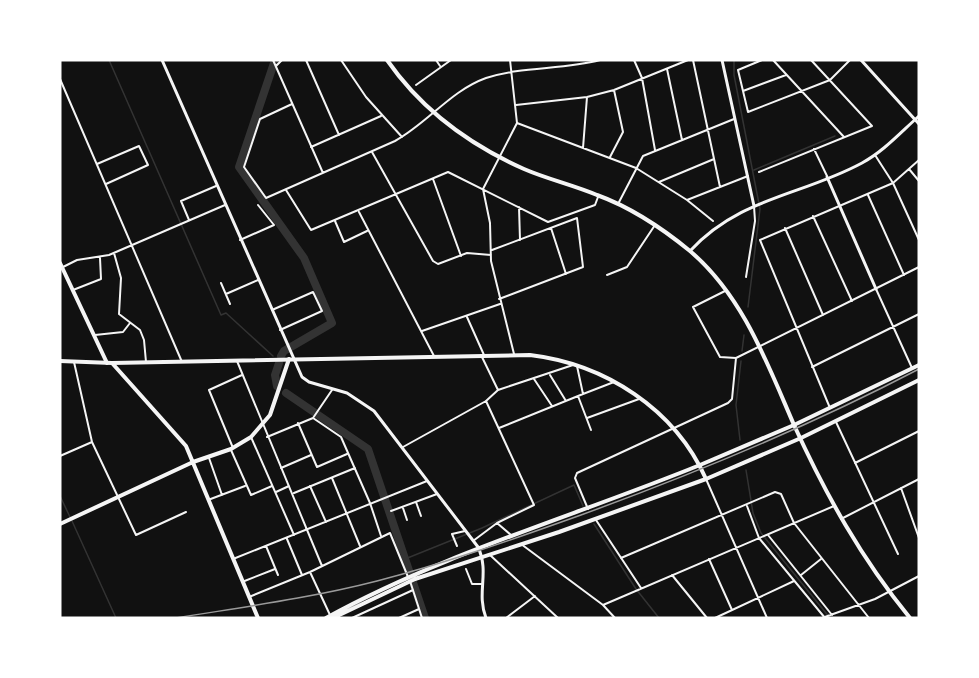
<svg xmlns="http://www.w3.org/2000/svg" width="979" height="678" viewBox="0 0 979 678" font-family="Karla,sans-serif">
<rect width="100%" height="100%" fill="#111"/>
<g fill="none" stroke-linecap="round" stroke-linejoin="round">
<path stroke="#333" stroke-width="1.5" d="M109,60L221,315L226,313L273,356
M734,60V75L760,209L748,307
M754,170L835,136
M742,351L744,335
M60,365V382
M740,440L736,405L741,361
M746,470L753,513L761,533L830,618
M60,496L70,517
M72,521L116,618
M594,524L636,589L659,618
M405,559L482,528L574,485L583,506"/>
<path stroke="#333" stroke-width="8" d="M275,60L239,167L304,258L332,323L284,351L281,356
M277,386L275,375L279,363
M286,393L368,449L425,618"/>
<path stroke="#f5f5f5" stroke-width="2" d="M273,60L323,173
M306,60L339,135
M341,60L366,97L402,137
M436,60L440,66
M510,60L517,123L483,189L490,223L491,261L514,354
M634,60L642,78L655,150
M762,60L738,70L748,112L830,80L850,60
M773,60L844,137
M276,66L282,60
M667,69L682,140
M60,79L182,362
M416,85L451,60
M743,91L786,75
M292,104L260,119L244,167L266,198L395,141C428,123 450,91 486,78C522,66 563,70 600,60
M516,105L587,97L614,90L688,60
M517,123L636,168L687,200L720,187L693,60
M311,147L381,116
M583,148L587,97
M814,149L827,176
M372,152L433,261L438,264L467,253L491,255
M875,155L893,183L919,240
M610,157L623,132L614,90
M97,164L139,146L148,165L106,184
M909,169L919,181
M759,172L872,126L811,60
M433,179L461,256
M659,182L714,159
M720,187L748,176
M286,190L311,230L448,172L548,222L595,205L598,197
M868,195L904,275
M687,200L713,221
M618,204L643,156L734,119
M519,207L520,240
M359,212L434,356
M813,216L852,301
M189,220L181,201L216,186
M335,221L344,242L367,231
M551,228L566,274
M785,228L823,315
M240,240L274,225L258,205
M492,250L577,218L583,267L499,299
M114,253L121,278L119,314L140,330L144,340L146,362
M63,267L77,260L109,255L225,205
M607,275L627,267L655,225
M746,277L755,221L754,206
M221,283L230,304
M876,289L912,368
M73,290L101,279L100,258
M725,291L693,307L720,357L736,358L919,267
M226,294L258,280
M272,310L313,292L322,311L280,330
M467,317L484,355
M422,331L500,304
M95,335L123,332L130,323
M237,361L322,566
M74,362L92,442L136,535L186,512
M812,367L919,314
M550,375L566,401
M534,379L552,406
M498,390L573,365
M583,394L614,382
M578,396L591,430
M830,408L760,240L893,183L919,160
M313,418L341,437L370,503L381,536
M587,418L639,399
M836,422L898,554
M298,423L317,467L347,454
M499,428L583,394L577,366
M251,437L294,535
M267,437L313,418L332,390
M403,447L486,401L498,390L481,355
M233,448L209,390L242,375
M231,450L251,495L272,486
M60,456L92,442
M209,458L222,495
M855,463L919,431
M281,468L311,455
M332,478L360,546
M706,479L767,618
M310,486L326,522
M901,488L919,538
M276,492L289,486
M294,493L355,468
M208,500L245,486
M416,502L421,516
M747,506L759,538L825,618
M403,508L407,520
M588,509L575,478L577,473L728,403L732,399L736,358
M391,511L437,494
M841,519L919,479
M596,520L641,588
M497,523L511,535
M768,535L832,615
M287,539L302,575
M473,541L497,523L534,505L486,401
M521,544L603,605L615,618
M266,546L278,575
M457,546L452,534L465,531
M490,555L558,618
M621,558L775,492L781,494L794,523L869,618
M233,559L427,481
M709,559L732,610
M466,569L472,584H482
M310,572L330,615
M672,575L707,618
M801,575L821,559
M410,581L422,618
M242,582L275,569
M249,597L310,572L390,533L408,577
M603,605L834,506
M352,618L413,590
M399,618L419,609
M506,618L535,596
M715,618L794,581
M822,618L875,599L919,576"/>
<path stroke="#f5f5f5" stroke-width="3" d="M162,60L302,377L309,382L347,393L374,411L478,547C490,573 476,592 486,618
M722,60L754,206
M861,60L919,124
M827,177L876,289
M690,251C740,197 801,196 862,163C884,151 900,133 919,116"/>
<path stroke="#f5f5f5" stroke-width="4" d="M387,60C421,109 470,145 524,169C547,179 573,185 597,195C630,207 662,228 690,251C743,296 767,363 794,425L919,365
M60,263L107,363
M112,363L186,446L258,618
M801,438L919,380
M60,524L193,462L231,449L251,437L270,415L289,359
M326,618C444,553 575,516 700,465
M333,618L415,579L559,532L706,479"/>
<path stroke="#f5f5f5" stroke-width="4" d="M60,361L112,363L530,355C605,364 675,409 706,479L801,438
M700,465L794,425C826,495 861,558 910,618"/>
<path stroke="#9a9a9a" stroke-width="1.5" d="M176,618C243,607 311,598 377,581C446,563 514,539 581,515C696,473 810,426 919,369"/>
</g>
<rect width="979" height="678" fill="none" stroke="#ffffff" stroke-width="123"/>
</svg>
